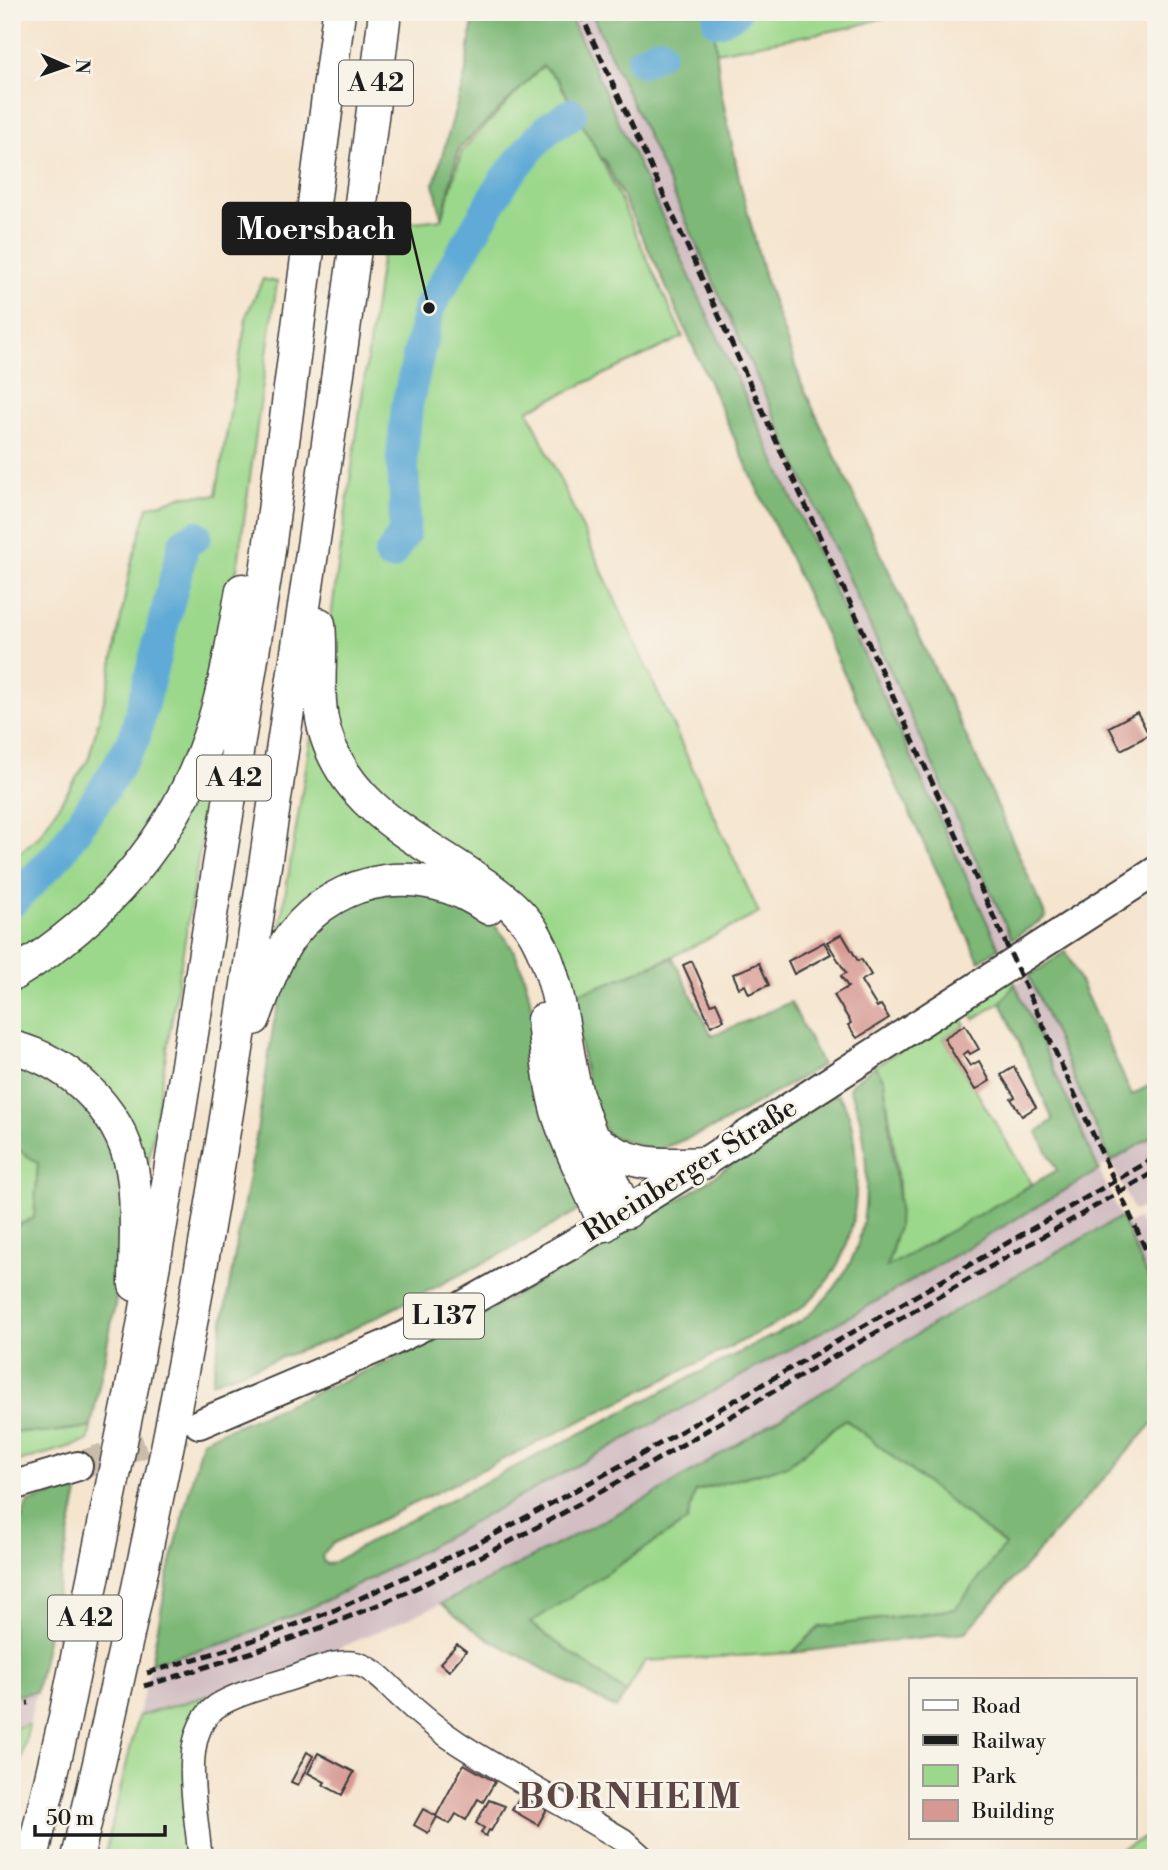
<svg xmlns="http://www.w3.org/2000/svg" width="1168" height="1870" viewBox="0 0 1168 1870" font-family="'Libre Bodoni',serif">
<rect width="100%" height="100%" fill="#f7f3e8"/>
<filter id="ink" filterUnits="userSpaceOnUse"><feTurbulence type="fractalNoise" baseFrequency=".0143" numOctaves="2"/><feDisplacementMap in="SourceGraphic" scale="14" xChannelSelector="R" yChannelSelector="G"/><feConvolveMatrix kernelMatrix="1 2 1 2 8 2 1 2 1" color-interpolation-filters="sRGB"/></filter>
<filter id="wash" filterUnits="userSpaceOnUse"><feTurbulence type="fractalNoise" baseFrequency=".00686" numOctaves="4" result="noise"/><feDisplacementMap in="SourceGraphic" scale="28" xChannelSelector="R" yChannelSelector="G"/><feGaussianBlur stdDeviation="1.57" result="paint"/><feColorMatrix in="noise" values="0 0 0 0 0 0 0 0 0 0 0 0 0 0 0 0 0 1.4 0 .05"/><feComposite in="paint" operator="in"/></filter>
<g filter="url(#wash)">
<rect width="100%" height="100%" fill="#f5e4ce"/>
<path fill="#d2bec3" d="M568,12H591L701,251L1012,939L999,948Z
M1029,976L1111,1162L1156,1134V1201L1134,1211L1111,1163L1098,1168L1015,984Z
M1099,1170L1121,1217L991,1289L657,1493L441,1604L284,1672L138,1716L151,1663L229,1642L302,1612L370,1579L865,1308Z
M1138,1219L1156,1257V1295L1124,1225Z
M36,1692L29,1725L12,1728V1696Z"/>
<path fill="#9cd88b" stroke="#5c7a54" stroke-width="2" d="M712,12H903L853,27L716,52Z
M543,65L558,80L602,160L683,337L528,410L759,913C697,945 638,976 571,995L545,927L388,805L353,766L330,705L331,617L386,225L442,219L462,151Z
M263,279L277,282L239,557L218,672L184,767L116,878L12,965V859L39,836L88,760L109,682L131,564L148,507L184,496L216,495L247,314Z
M314,718L323,740L458,874L278,939Z
M216,750L145,1183L12,1040V984L60,958Z
M1013,978L1015,984L1001,1002L974,1019L972,1015V1005Z
M955,1016L961,1018L965,1025L944,1038L1032,1184L886,1268C911,1209 892,1142 884,1080L875,1066Z
M12,1145L38,1163L34,1218L12,1228Z
M845,1419L1005,1545L955,1609L820,1627L792,1653L645,1661L626,1693L529,1623L687,1521L695,1491L788,1465Z
M91,1427L88,1441L12,1464V1431L43,1433Z
M217,1693L220,1704L201,1728L200,1858H104L138,1716Z
M29,1725L20,1765L12,1777V1728Z
M1156,1832V1858H1101Z"/>
<path fill="#7db877" stroke="#4c6a4a" stroke-width="2" d="M474,12H568L999,948L979,961L756,486L658,269L604,159L602,160L558,80L543,66L459,149L442,219L434,184L465,76Z
M591,12H712L721,91L740,183L765,278L802,385L980,766L1046,917L1012,939Z
M416,890C434,897 466,905 481,915C537,951 531,1029 543,1085C553,1126 569,1167 582,1208L509,1250L333,1339L212,1382L257,1131L274,1022L285,982L296,955L312,929L350,899Z
M1066,951L1132,1095L1156,1081V1134L1111,1162L1029,976Z
M673,958L712,1036L791,1002L822,1065L718,1126L656,1151L608,1135L592,1108L571,995L601,986Z
M1015,984L1099,1170L865,1308L370,1579L302,1612L229,1642L151,1663L168,1575L202,1440L390,1361L513,1297L693,1191L828,1097L838,1095C853,1113 854,1140 856,1162C859,1223 847,1275 794,1313C778,1324 760,1332 742,1341L332,1544L322,1555L323,1561L326,1564L332,1563L395,1528L803,1320C855,1276 868,1234 866,1168C865,1139 862,1115 849,1089L852,1083L875,1066L884,1080L899,1206L898,1227L887,1267L1057,1170L1037,1132L1053,1120L1001,1002Z
M12,1058L89,1101L117,1156L129,1207L115,1305L91,1427L43,1433L12,1431V1228L34,1218L38,1163L12,1145Z
M1121,1217L1156,1295V1420L966,1632L792,1653L819,1627L955,1609L1005,1545L845,1419L788,1465L695,1491L687,1521L530,1623L626,1693L616,1709L480,1634L441,1604L657,1493L991,1289Z
M79,1488L36,1692L12,1696V1545L28,1502Z"/>
<g fill="none" stroke-linecap="round" stroke-linejoin="round">
<path stroke="#5eaad6" stroke-width="32" d="M718,21L735,12
M642,61L659,52
M390,555L404,534L405,497L402,457L407,406L429,308L503,182L535,142L550,127L571,114
M12,902L59,854L106,786L134,739L184,543L196,536"/>
</g>
<g id="blocks">
<path fill="#d79893" d="M1137,712L1149,735L1121,750L1109,727Z
M842,934L858,961L861,959L871,975L861,981L877,1007L881,1005L889,1018L857,1038L848,1025L851,1023L834,995L848,987L841,976L846,973L827,942Z
M824,942L831,954L794,974L788,961Z
M692,961L711,1004L716,1002L724,1020L711,1026L683,965Z
M759,963L769,985L749,994L745,985L739,988L733,974Z
M965,1025L979,1049L970,1054L968,1051L963,1055L970,1066L979,1061L990,1081L975,1090L944,1038Z
M1014,1067L1036,1107L1022,1116L1011,1099L1015,1097L1001,1075Z
M457,1644L466,1651L449,1671L440,1663Z
M307,1752L313,1756L298,1785L291,1782Z
M318,1753L354,1772L342,1795L323,1785L325,1782L308,1773Z
M464,1764L495,1782L483,1802L478,1799L466,1820L456,1814L450,1824L437,1817L428,1833L414,1825L423,1809L436,1816Z
M523,1792L548,1807L538,1825L512,1810Z
M489,1800L505,1806L491,1831L489,1830L486,1836L481,1833L484,1828L476,1823Z"/>
</g>
</g>
<g filter="url(#ink)">
<use href="#blocks" fill-opacity="0" stroke="#3d3a37" stroke-width="2"/>
<g fill="none" stroke-linecap="round" stroke-linejoin="round">
<path stroke="#cabcaa" stroke-width="28" stroke-dasharray="28 14" stroke-linecap="butt" d="M78,1466L187,1429"/>
<g stroke="#3d3a37" stroke-width="26">
<path id="minor" d="M200,1858C198,1817 176,1734 217,1706C237,1693 269,1686 292,1678C313,1671 342,1656 363,1666C377,1672 389,1686 400,1696C418,1713 437,1729 458,1743C511,1777 568,1807 623,1840L643,1858"/>
</g>
<g stroke="#3d3a37" stroke-width="32">
<path id="major" d="M199,1424L385,1345L446,1315L571,1245L703,1163L1156,871
M12,1486L78,1466"/>
</g>
<g stroke="#3d3a37" stroke-width="35">
<path id="highway" d="M319,624C323,661 314,698 326,735C350,812 423,840 484,884C504,898 524,914 536,936C560,980 563,1031 573,1079C584,1126 605,1169 627,1212
M12,975C103,921 175,837 209,736C225,689 233,639 242,590
M254,1019C265,991 274,959 292,935C340,873 424,862 488,908
M543,1020C546,1050 549,1081 557,1111C569,1150 589,1187 605,1225
M12,1047C75,1063 127,1117 134,1182C138,1216 135,1251 135,1285
M591,1137C627,1166 658,1166 703,1163
M32,1858L64,1722L134,1377L166,1196L267,565L339,12
M77,1858C118,1684 157,1509 189,1334C227,1127 257,919 288,711C324,479 357,246 385,12"/>
</g>
<use href="#minor" stroke="#fff" stroke-width="23"/>
<use href="#major" stroke="#fff" stroke-width="28"/>
<use href="#highway" stroke="#fff" stroke-width="32"/>
<path stroke="#1c1c1c" stroke-width="5" stroke-dasharray="10 5" stroke-linecap="butt" d="M580,12L1156,1272
M147,1673L232,1648L335,1610L475,1545L642,1454L1156,1157
M144,1686C238,1658 330,1628 418,1587C539,1531 654,1461 769,1394C898,1320 1027,1246 1156,1171
M12,1705L29,1703
M12,1716L26,1714"/>
</g>
</g>
<g text-anchor="middle" dominant-baseline="central" stroke-width="6" stroke-linejoin="round" paint-order="stroke">
<g fill="#f7f3e8" stroke="#5e5c59" stroke-width="2">
<rect x="339" y="60.5" width="74" height="45" rx="5"/>
<rect x="197" y="755.5" width="74" height="45" rx="5"/>
<rect x="404" y="1293.5" width="80" height="45" rx="5"/>
<rect x="48" y="1595.5" width="74" height="45" rx="5"/>
</g>
<g font-size="26" font-weight="bold" fill="#1c1c1c">
<text x="376" y="83">A 42</text>
<text x="234" y="778">A 42</text>
<text x="444" y="1316">L 137</text>
<text x="85" y="1618">A 42</text>
</g>
<g font-size="28" fill="#1c1c1c" stroke="#f7f3e8">
<text transform="translate(690 1170) rotate(-32)">Rheinberger Straße</text>
</g>
<g font-size="35" font-weight="bold" letter-spacing="2" fill="#5d4746" stroke="#f7f3e8">
<text x="630" y="1797">BORNHEIM</text>
</g>
</g>
<path fill="none" stroke="#1c1c1c" stroke-width="2.5" d="M429 308L410 228"/>
<circle fill="#1c1c1c" stroke="#f7f3e8" stroke-width="2.5" cx="429" cy="308" r="7"/>
<rect fill="#1c1c1c" stroke="#1c1c1c" stroke-width="2.5" x="223" y="203" width="187" height="51" rx="7"/>
<g font-size="30" text-anchor="middle" font-weight="bold" fill="#fff">
<text x="316" y="239">Moersbach</text>
</g>
<rect width="1168" height="1870" fill="none" stroke="#f7f3e8" stroke-width="42"/>
<rect x="909" y="1678" width="228" height="161" fill="#f7f3e8" stroke="#9f9d96" stroke-width="2"/>
<rect x="923" y="1700" width="35" height="10" fill="#ffffff" stroke="#9f9d96" stroke-width="2"/>
<text x="972" y="1713" font-size="21" fill="#1c1c1c">Road</text>
<rect x="923" y="1735" width="35" height="10" fill="#1c1c1c" stroke="#9f9d96" stroke-width="2"/>
<text x="972" y="1748" font-size="21" fill="#1c1c1c">Railway</text>
<rect x="923" y="1765" width="35" height="21" fill="#9cd88b" stroke="#9f9d96" stroke-width="2"/>
<text x="972" y="1783" font-size="21" fill="#1c1c1c">Park</text>
<rect x="923" y="1800" width="35" height="21" fill="#d79893" stroke="#9f9d96" stroke-width="2"/>
<text x="972" y="1818" font-size="21" fill="#1c1c1c">Building</text>
<g transform="translate(66 66) rotate(92)" stroke="#f7f3e8" stroke-width="5" paint-order="stroke">
<path d="M0-5L12 26L0 18L-12 26Z" fill="#1c1c1c"/>
<text y="-10" font-size="19" font-weight="bold" text-anchor="middle" fill="#1c1c1c">N</text>
</g>
<path d="M35 1825v10h130v-10" fill="none" stroke="#1c1c1c" stroke-width="3.5"/>
<text x="46" y="1825" font-size="21" fill="#1c1c1c" stroke="#f7f3e8" stroke-width="5" paint-order="stroke">50 m</text>
</svg>
